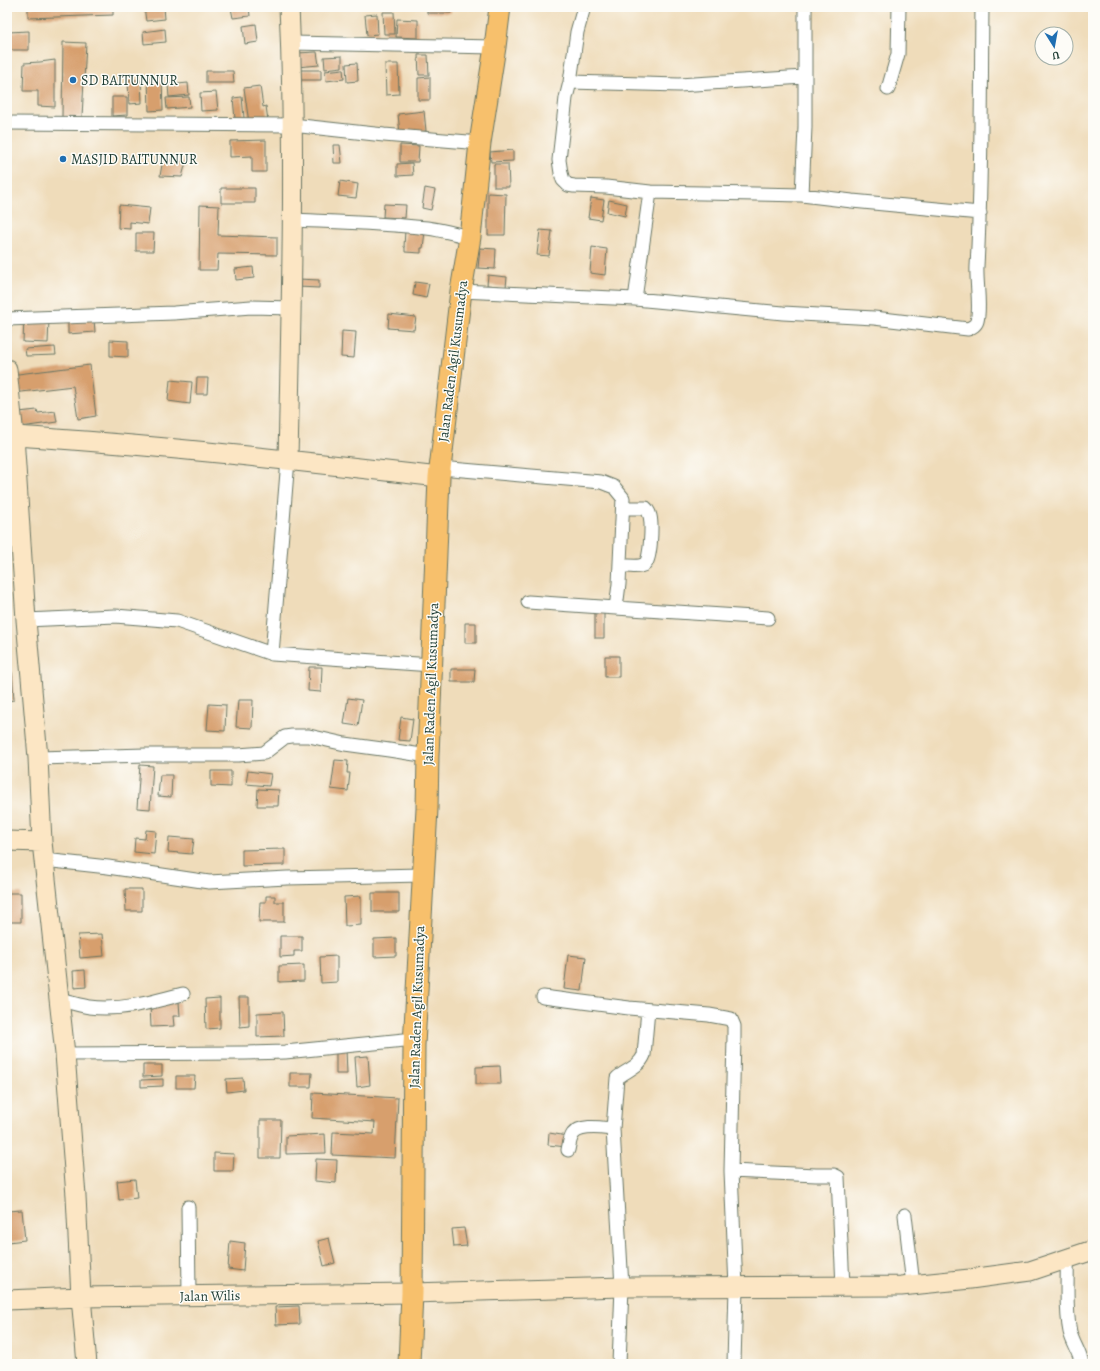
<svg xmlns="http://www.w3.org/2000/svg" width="1100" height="1371" viewBox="0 0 1100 1371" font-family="Alegreya,serif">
<rect width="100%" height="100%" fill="#fdfcf7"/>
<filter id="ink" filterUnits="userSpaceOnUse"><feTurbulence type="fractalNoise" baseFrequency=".025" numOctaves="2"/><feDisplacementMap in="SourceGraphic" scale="8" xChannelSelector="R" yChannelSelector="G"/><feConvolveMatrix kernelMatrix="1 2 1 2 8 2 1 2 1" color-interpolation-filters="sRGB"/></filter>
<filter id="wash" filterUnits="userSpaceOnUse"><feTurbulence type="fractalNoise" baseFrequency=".012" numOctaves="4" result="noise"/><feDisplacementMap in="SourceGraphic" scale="16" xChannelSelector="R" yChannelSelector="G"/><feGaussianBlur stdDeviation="0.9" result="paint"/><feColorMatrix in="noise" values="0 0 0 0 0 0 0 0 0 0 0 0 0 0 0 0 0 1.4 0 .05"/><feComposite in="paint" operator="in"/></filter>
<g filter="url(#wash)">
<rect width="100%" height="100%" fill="#efdcba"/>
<g id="blocks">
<path fill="#d79f6d" d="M28,7H113V15L28,18Z
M144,7H164L165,19L146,21Z
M235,7H249L250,16L233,18L231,8Z
M325,7H339V9H325Z
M427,7H451V13H427Z
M383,12H394L395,34H384Z
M377,14L378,34L367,35L365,15Z
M397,19L418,20V38L396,37Z
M256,24L258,42L245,44L243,26Z
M165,29L166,42L144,44L143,32Z
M29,31V50H8V32Z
M63,42L86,43L82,117H62Z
M317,52L319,65L297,67L296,53Z
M418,55H428L429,75H419Z
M342,56V67L325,69L324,57Z
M55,60V107L38,106V91H23L24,63L40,62Z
M357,63L358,81L347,82L346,64Z
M385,64H398L399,94L386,95Z
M343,69L344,79L326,81L325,71Z
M299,70H321V80H299Z
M206,71H233L234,83H206Z
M162,77L163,110L149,111L148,78Z
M430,77V100H418V78Z
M128,80H141L142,103L129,104Z
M188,83L189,95L169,97L168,85Z
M260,86L263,107L266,106L268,121L249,123L244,88Z
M216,92L218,110L201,111L200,93Z
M112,97H127V115L112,116Z
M189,97L190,107L167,109L166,98Z
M242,97L244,118L235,119L233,98Z
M424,111L426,131L400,134L398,114Z
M266,140V172H252V156L230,157V141Z
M333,145H340L342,163H334Z
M400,145L419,146L418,162H400Z
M513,150V161L491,162L490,152Z
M163,159L186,162L182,177L160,176Z
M412,163L413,175L397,176V164Z
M494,164H508L509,187H494Z
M340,181L358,184L356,198L338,196Z
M221,188H255V203H221Z
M425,188L435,190L431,210L422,208Z
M488,193L506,194L505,235H488Z
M591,198L604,200L601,220L588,218Z
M609,200L627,204L625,216L607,212Z
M384,204L406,205L405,218L383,217Z
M119,205L150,208L148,224L130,222V229L118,228Z
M200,205L219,206L218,235L277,237V255L218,254L217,270H199Z
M405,230L425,231L423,248H421V253L405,252V247H404Z
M540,230L552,231L549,256L537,255Z
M136,233H154L153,251H136Z
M592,247L607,249L605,275L590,273Z
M480,248L496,249L495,269L478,268Z
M253,267L254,278L236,280L235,269Z
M488,275L507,277L506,287L487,285Z
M298,279L319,280V288L298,287Z
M415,282L429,284L426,298L413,295Z
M389,314L416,317L414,330L388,328Z
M24,319L49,320L48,343L23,342Z
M94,319L95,332L68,334V321Z
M342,331L356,332L354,358L341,357Z
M110,340L128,341V357L110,356Z
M55,347L56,355L26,356L25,349Z
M90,365L96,416L78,419L73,386L13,393L10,375Z
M197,378H208L207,394H196Z
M170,380L192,382L190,404L168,401Z
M37,410L38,413L55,411L57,422L21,427L19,412Z
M7,560H8L9,574H7Z
M595,609H604V638H595Z
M465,623H476V643H465Z
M605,656H619V677H605Z
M309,667H322L321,692L308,691Z
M451,669H475L474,682H451Z
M7,672H12L14,700L7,701Z
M348,698L362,700L358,726L344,724Z
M238,700H253L252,728L236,727Z
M209,704L226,705L225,731L207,730Z
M401,717L413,719L410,741L398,740Z
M335,760L348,761L347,773H350L348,791L331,789Z
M140,765L153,766L150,809L137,808Z
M211,771H231V787L211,786Z
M248,771L271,774L269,786L246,784Z
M160,775H172L171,797L158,796Z
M258,789L279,790L278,806H257Z
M146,830L156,831L154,854L134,852L135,838L145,839Z
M169,837L194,839L192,854L168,852Z
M285,849V865L242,866V850Z
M125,889H142V911H126Z
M7,893H21V922H7Z
M372,893H399V912H372Z
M266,896H275V902H284V922H259L260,902H266Z
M361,896V925L345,926L344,897Z
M102,934L104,956L80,958L78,935Z
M280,936H302V951H294V956L280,957Z
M396,938V956L374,957V939Z
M568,955L586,957L582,991L564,989Z
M337,956V982L321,983L320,957Z
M304,965V981L279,982V966Z
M85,970L86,987L74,988L73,971Z
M239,997H249V1026L240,1027Z
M220,998V1028L206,1029L205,999Z
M179,1002L180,1016H173L174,1026L151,1027L150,1004Z
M283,1012L284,1036L257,1037V1013Z
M336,1049H346L347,1074H336Z
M368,1056L370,1085L357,1087L355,1057Z
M143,1065H162V1076L143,1077Z
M500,1066L501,1084H476V1067Z
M290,1073H312L311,1087H290Z
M176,1076H195L194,1088H176Z
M243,1078L244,1090L227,1092L226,1079Z
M163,1079V1086L141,1087V1080Z
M313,1093L398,1098L395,1158L332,1155L333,1132L374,1134L375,1122L312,1118Z
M260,1120H281L280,1158H260Z
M549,1133L568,1136L567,1147L548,1145Z
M325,1134L326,1153L286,1154V1136Z
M214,1153L234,1154L233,1171H214Z
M316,1159L337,1160L336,1183L315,1181Z
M135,1179L137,1198L119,1200L117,1181Z
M22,1210L25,1240L8,1242L7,1211Z
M464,1228L467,1246L454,1247L452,1229Z
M329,1238L335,1263L324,1266L318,1241Z
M230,1241L245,1243L243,1271L228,1269Z
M299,1306L300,1324L276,1325L275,1307Z"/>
</g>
</g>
<g filter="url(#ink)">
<use href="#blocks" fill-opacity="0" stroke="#687563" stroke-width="1"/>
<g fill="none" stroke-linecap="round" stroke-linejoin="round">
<g stroke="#687563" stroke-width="15">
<path id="street" d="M584,7L577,32L570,82L566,98L559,160L561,173L563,180L568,185L574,186L606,187L650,192
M291,43L495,47
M570,82L679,85L804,77
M888,89L898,54L899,7
M7,123L292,125L384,135L480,143
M802,195L805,127V7
M292,220C337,222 382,223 427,228C442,230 456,234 470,237
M461,291L635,299L783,313L874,318L968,329C972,327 976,325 977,321C981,307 976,282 977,266C982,180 981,93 982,7
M635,299L650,192L802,195L852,201L980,213
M7,319L174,313L251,307L291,308
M440,468L601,482L614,487L623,498L619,584L616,608L768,618
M620,565C627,566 639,568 645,564C651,560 652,524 650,516C649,512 648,511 646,508H623
M528,602L616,608
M26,620L115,616L177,621L272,654L432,665
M272,654L288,460
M38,758L146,755H238L264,753L285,737L292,736H309L345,744L389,750L428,756
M44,860L108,867L209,882L287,878L422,875
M543,997L629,1008L709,1015L731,1019L734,1026V1037L731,1171L736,1287L734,1364
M59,1000C69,1002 79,1005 89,1007C121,1011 153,1002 183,994
M65,1054L246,1053L285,1052L414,1039
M568,1150C569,1145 570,1138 573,1134C581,1124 602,1128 613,1129
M731,1171L816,1175H834L838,1177L843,1287
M188,1207L189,1296
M905,1215L913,1285
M1067,1259C1068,1283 1065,1309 1070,1332C1073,1344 1080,1352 1082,1364
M619,1364L622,1287L613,1129L617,1078C627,1070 639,1067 644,1055L648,1010"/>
</g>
<g stroke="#687563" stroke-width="21">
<path id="secondary" d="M7,369L14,436C156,445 298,461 439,477
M14,436L26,620L38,758L42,842L65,1054L76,1196L81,1297L87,1364
M288,460C291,309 296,158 289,7
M7,841L42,842
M7,1300L81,1297L412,1293L622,1287L901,1286L970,1279L1030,1271L1093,1250"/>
</g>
<g stroke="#687563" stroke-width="23">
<path id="primary" d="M409,1364L412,1293L414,1045L427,809L428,756L439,477L461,291L470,237L480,143L495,47L500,7"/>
</g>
<use href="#street" stroke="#fff" stroke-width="13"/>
<use href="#secondary" stroke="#fce6c4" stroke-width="19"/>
<use href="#primary" stroke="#f7c06c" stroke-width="21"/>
</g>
</g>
<g fill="#1f6fb2" stroke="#fdfcf7" stroke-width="1.5">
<circle cx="73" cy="80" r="4"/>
<circle cx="63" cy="159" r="4"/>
</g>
<g text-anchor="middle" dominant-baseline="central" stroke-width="3" stroke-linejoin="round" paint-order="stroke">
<g font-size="14" fill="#1f3d34" stroke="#fdfcf7" text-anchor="start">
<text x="81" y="80">SD BAITUNNUR</text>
<text x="71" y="159">MASJID BAITUNNUR</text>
</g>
<g font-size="14" fill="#1f3d34" stroke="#fdfcf7">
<text transform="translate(453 361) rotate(-83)">Jalan Raden Agil Kusumadya</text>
<text transform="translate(431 684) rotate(-88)">Jalan Raden Agil Kusumadya</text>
<text transform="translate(417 1007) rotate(-88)">Jalan Raden Agil Kusumadya</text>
<text transform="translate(210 1296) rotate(-1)">Jalan Wilis</text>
</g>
</g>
<rect width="1100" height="1371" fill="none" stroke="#fdfcf7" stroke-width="24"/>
<g transform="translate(1054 46) rotate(169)"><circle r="19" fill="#fdfcf7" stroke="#a4b0a9"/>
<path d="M0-3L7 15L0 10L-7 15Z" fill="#1f6fb2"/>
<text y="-6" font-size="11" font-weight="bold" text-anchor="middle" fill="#1f3d34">U</text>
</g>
</svg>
